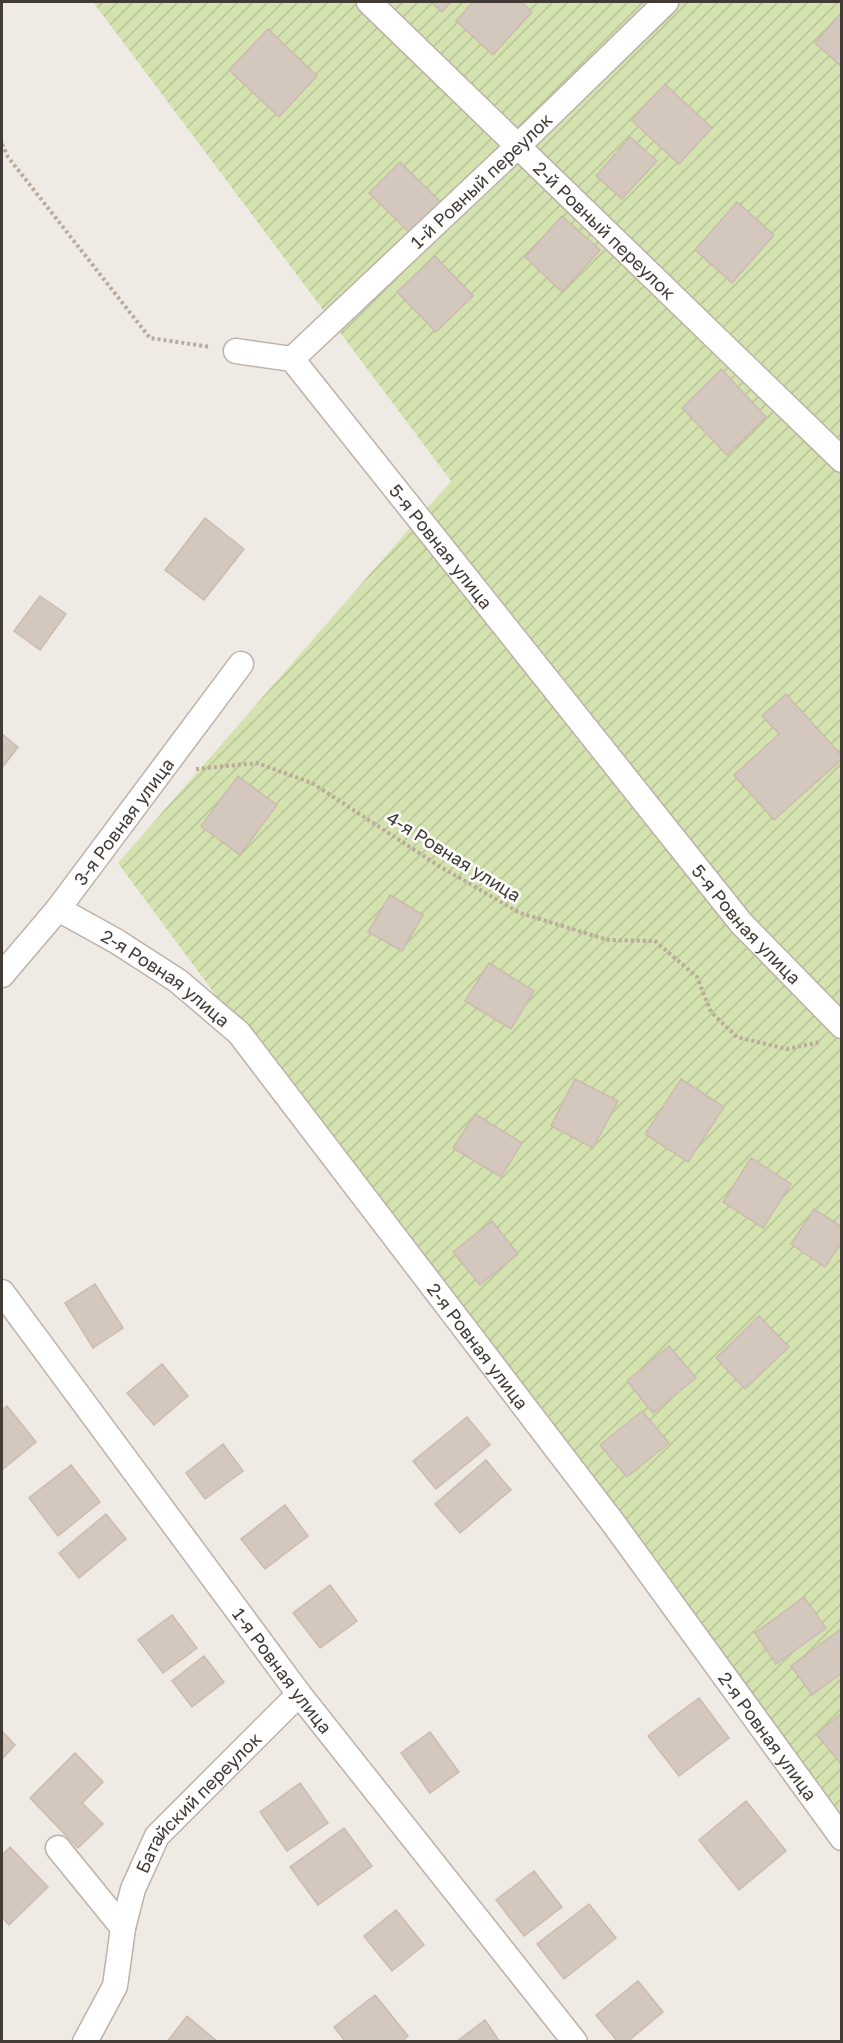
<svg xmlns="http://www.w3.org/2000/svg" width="843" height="2043" viewBox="0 0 843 2043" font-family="'Golos Text',sans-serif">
<defs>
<pattern id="garden-furrows" width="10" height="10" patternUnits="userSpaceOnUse" patternTransform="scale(1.5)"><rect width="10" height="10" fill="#d4e2b0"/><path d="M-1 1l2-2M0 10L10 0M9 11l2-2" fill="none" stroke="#b7c398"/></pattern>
</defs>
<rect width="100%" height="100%" fill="#f0eae4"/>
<path fill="url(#garden-furrows)" d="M93,2H841V1841L118,863L451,481Z"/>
<path fill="#d4c7bd" stroke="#cbbbae" stroke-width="1.5" d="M431,2H451L442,12Z
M473,2H521L532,12L493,55L456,21Z
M842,12V67L815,43Z
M268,29L317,76L279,117L229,70Z
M665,84L712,128L679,164L631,120Z
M630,137L657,161L622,199L596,176Z
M400,162L442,203L411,234L369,193Z
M737,202L774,235L732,283L695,250Z
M562,216L600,250L562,292L525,257Z
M435,256L473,296L436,332L397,292Z
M721,369L766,417L727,455L682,408Z
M205,518L244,549L204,600L165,570Z
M40,596L66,614L40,650L14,631Z
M786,694L842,756V759L774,820L734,775L779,734L762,716Z
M2,734L18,747L2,768Z
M238,776L277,805L240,855L201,826Z
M390,895L423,915L402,951L368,932Z
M489,963L534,991L511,1029L465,1001Z
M575,1079L618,1101L593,1148L551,1126Z
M681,1079L724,1107L688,1162L645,1134Z
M475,1114L522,1143L501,1177L453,1148Z
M751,1158L791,1184L763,1228L723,1202Z
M814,1209L842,1227V1242L825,1267L791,1244Z
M492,1221L518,1254L480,1285L453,1252Z
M95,1284L123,1328L93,1348L65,1303Z
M759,1316L789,1347L745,1389L716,1358Z
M669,1346L696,1378L653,1413L627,1381Z
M162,1364L188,1396L154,1425L127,1393Z
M7,1406L36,1442L2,1470V1410Z
M642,1411L669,1443L627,1477L600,1445Z
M467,1417L490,1445L436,1489L413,1461Z
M223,1444L243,1471L205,1499L186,1473Z
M486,1460L511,1490L460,1533L435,1504Z
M71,1465L100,1502L58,1536L29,1498Z
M285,1505L308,1536L265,1569L241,1539Z
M106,1514L126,1539L79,1578L59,1553Z
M330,1585L357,1621L320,1648L293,1613Z
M804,1597L826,1628L776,1664L755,1633Z
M172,1615L197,1648L163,1673L138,1640Z
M841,1629L842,1673L812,1695L791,1666Z
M204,1656L224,1682L192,1707L172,1681Z
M699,1698L729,1738L679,1776L648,1736Z
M842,1713V1765L816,1734Z
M2,1731L15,1745L2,1759Z
M430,1732L459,1772L430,1793L401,1753Z
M75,1753L103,1782L82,1803L103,1824L78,1848L30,1798Z
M300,1783L328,1823L287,1851L260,1812Z
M746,1801L786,1851L739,1890L699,1840Z
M344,1828L372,1866L318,1905L290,1867Z
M10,1847L48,1887L9,1925L2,1917V1855Z
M534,1871L562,1907L524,1936L496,1900Z
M589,1904L616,1938L564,1979L537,1944Z
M396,1910L424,1945L392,1971L364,1936Z
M638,1981L663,2012L627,2042H618L596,2015Z
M375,1995L408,2036L401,2042H346L334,2027Z
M187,2016L218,2042H167Z
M485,2020L500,2042H456Z"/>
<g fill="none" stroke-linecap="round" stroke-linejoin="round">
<g stroke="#bbb1a8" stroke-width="27">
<g id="street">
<path id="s1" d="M369,2L842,460"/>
<path id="s2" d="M236,351L292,359L741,923L842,1026"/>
<path id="s3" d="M292,359L519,145L666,2"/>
<path id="s4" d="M58,909L116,941L178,981L239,1033L614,1524L842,1838"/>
<path id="s5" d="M2,975L58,909L241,664"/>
<path id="s6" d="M2,1292L299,1694L575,2042"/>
<path d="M58,1848L123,1928L115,1986L85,2042"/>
<path id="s7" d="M123,1928L133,1889L157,1836L299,1694"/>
</g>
</g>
<path stroke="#bbaa9a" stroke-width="4" stroke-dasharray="3 3" stroke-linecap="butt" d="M2,144L8,157L150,338L211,347
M196,769L257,763L312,783L439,866L520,913L608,940L655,941L697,977L711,1012L737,1037L787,1049L820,1042"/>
<use href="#street" stroke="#fff" stroke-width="24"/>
</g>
<g text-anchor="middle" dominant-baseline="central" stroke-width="5" stroke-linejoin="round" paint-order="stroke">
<g font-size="18" fill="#423a34" stroke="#fff">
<text stroke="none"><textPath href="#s3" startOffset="260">1-й Ровный переулок</textPath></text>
<text stroke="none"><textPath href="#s1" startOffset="328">2-й Ровный переулок</textPath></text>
<text stroke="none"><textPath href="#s2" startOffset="296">5-я Ровная улица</textPath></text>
<text stroke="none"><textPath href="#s5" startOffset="196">3-я Ровная улица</textPath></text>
<text transform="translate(454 856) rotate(32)">4-я Ровная улица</text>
<text stroke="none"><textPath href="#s2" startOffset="782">5-я Ровная улица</textPath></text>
<text stroke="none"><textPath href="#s4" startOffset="128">2-я Ровная улица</textPath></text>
<text stroke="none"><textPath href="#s4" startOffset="614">2-я Ровная улица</textPath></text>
<text stroke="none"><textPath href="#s6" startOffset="471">1-я Ровная улица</textPath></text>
<text stroke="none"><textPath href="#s4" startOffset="1100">2-я Ровная улица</textPath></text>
<text stroke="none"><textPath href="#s7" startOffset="150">Батайский переулок</textPath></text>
</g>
</g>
<rect width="843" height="2043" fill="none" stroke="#423a34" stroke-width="6"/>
</svg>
